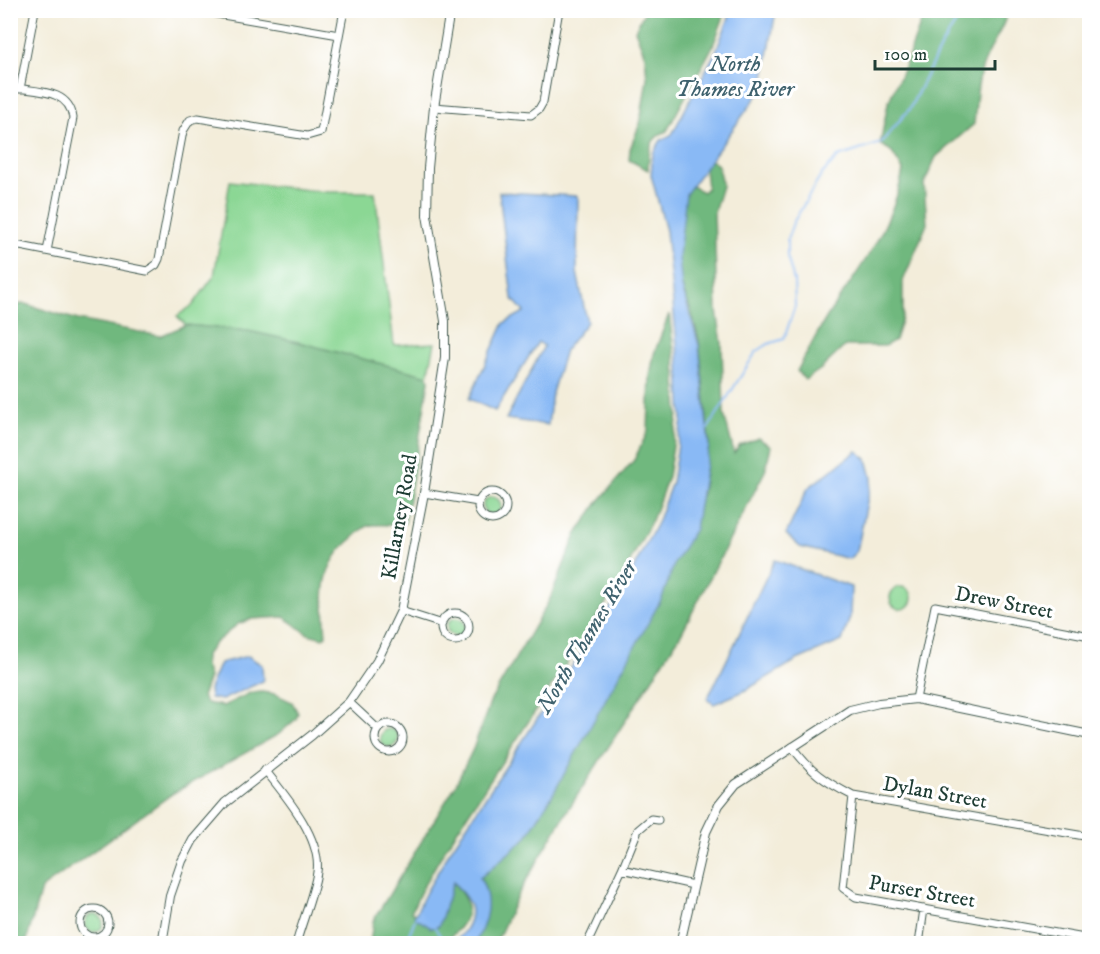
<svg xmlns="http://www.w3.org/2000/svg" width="1100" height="954" viewBox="0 0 1100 954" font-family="'IM FELL DW Pica',serif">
<rect width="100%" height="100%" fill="#fff"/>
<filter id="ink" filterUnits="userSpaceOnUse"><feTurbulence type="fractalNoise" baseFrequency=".0167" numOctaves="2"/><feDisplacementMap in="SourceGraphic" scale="12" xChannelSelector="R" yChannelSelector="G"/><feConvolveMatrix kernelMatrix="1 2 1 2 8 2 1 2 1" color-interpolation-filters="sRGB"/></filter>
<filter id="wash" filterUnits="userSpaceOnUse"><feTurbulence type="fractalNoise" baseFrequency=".008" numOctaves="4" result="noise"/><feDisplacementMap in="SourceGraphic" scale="24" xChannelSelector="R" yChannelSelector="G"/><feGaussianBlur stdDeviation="1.35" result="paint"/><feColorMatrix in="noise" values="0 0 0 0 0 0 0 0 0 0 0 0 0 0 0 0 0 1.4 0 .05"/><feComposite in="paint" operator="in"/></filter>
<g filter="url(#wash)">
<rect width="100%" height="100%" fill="#f3edda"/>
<path fill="#8bd794" stroke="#558a64" stroke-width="1.5" d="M230,181L326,192H375L394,345L435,343L428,376L298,342L248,331L186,325L177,316L193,305L214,276Z
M483 506a9 9 0 1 1 18 0a9 9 0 1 1-18 0Z
M890 598a11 11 0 1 1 22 0a11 11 0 1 1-22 0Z
M447 627a9 9 0 1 1 18 0a9 9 0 1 1-18 0Z
M380 738a9 9 0 1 1 18 0a9 9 0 1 1-18 0Z
M85 923a9 9 0 1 1 18 0a9 9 0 1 1-18 0Z"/>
<path fill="#70b87e" stroke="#487a59" stroke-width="1.5" d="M645,11H726L713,46L667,131C648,138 649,152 648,170L629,160L630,149L640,123L647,78L645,56L635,30Z
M925,11H1008C1002,34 987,49 981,72C976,88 976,107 974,124L936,157L924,184L927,224L903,281V315L895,340L885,346H845L821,369L805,380L797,371C809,350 820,326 834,306C864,264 894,222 903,170L891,151L880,144L888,103L906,63Z
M708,158L718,165L722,186L714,212L717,311L722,343L724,414L734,453L740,445L758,438L771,446L765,471L681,634L566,813L517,896L496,943L470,944C477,921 492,895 478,874L702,494L709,441L699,340L691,311L680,281L678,252L685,191L691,186L703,192L707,188L704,161Z
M25,304L78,320L160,336L186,325L248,331L298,342L428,376L429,381L405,523C392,527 376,523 368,526C363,528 357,534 353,538C319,565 323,596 326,635L323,638L308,634L284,617L252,619L238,624L215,643L205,656V666L209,677L202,697L206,703L223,706L250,693L262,692L275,694L292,702L298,713L296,719L279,734L172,794L41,889L26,943L11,944L10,305Z
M669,314L675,361L678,415L668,477L653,518L618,585L447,846L423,887L411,912L417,915L450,878C461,892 473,904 464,921C460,927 457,932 451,936C446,939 439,940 433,943L370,944L373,921L454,788L473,749L491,700L549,601L576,535L599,501L634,460L648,431L650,376L654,354Z"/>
<path fill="#89b9f5" stroke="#547b94" stroke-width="1.5" d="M732,10L776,11L762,89L686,194L679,257L682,287L699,345L709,446L695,529L675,562L662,598L553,794L526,838L480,878C493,900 487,922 475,943H447C462,941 474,920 470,906C468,898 458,888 453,882L439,926L431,928L414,917L426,892L450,851L622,590L657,523L672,482L682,420L679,366L666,231L651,175L653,153L661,140L671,136L716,51Z
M499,192L578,196L577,272L587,322L565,350L552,393L548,425L506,419L544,346L538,342L495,411L469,399L504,323L524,312L512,298Z
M857,451L867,459L872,478L857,551L849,559L800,547L786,534L808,488Z
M775,560L851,587L850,617L842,641L797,660L744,691L714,704L707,699C732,653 751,606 775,560Z
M248,656L262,665L263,681L222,700L210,698L209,689L220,663Z"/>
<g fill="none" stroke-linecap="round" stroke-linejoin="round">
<path stroke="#89b9f5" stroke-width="2" d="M707,430L756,352L768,344L784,339L795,306L794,281L787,256V240L793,223L822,174L838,157L881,143L910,108L941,46L964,10
M434,926L442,939
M405,944L416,917"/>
</g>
</g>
<g filter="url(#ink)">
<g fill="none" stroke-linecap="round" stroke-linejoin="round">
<g stroke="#3f574d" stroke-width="9">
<path id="minor" d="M194,10L339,35
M10,87C35,92 69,88 73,118L47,251
M20,89L35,10
M434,107L531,115L539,109L543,102L559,10
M10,244L147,271L156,265L159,259L183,131L190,120L198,118L307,136L321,132L344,10
M478 506a14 14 0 1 1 28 0a14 14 0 1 1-28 0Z
M424,493L478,502
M401,611L442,624
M441 627a14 14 0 1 1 28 0a14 14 0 1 1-28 0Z
M916,699L935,606L1090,636
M349,702L378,729
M375 738a14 14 0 1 1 28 0a14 14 0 1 1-28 0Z
M792,747C812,773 824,781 853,796L1090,837
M265,770C285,795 322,838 317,872C314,893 302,922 296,944
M853,796L843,888L856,897L1090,939
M622,869L638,830L651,819L658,820
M80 923a14 14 0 1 1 28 0a14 14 0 1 1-28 0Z
M587,944L622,869L693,885
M919,944L924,909"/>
</g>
<g stroke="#3f574d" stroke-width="10">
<path id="tertiary" d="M162,944L170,896L182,861L193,840L225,803L312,735L349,702L377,661L401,611L424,493L445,358V321L427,215L428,168L434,107L450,10
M680,944L706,832L719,805L736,784L850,710L879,703L916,699L1090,735"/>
</g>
<use href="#minor" stroke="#fff" stroke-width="7"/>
<use href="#tertiary" stroke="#fff" stroke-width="8"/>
</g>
</g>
<g text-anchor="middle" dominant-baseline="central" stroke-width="6" stroke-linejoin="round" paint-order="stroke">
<g font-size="21" fill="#1f3d34" stroke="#fff">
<text transform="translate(400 517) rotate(-80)">Killarney Road</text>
<text transform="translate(1004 603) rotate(11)">Drew Street</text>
<text transform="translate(935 793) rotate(10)">Dylan Street</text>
<text transform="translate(922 892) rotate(10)">Purser Street</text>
</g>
<g font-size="22" font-style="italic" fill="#3f626e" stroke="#fff">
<text x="735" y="64">North<tspan x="735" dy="25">Thames River</tspan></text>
<text transform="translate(587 637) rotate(-59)">North Thames River</text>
</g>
</g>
<rect width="1100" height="954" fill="none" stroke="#fff" stroke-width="36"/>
<path d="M875 60v9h120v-9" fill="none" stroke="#1f3d34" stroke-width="3"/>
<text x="884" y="60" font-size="18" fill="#1f3d34" stroke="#ffffff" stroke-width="4.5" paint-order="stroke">100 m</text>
</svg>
